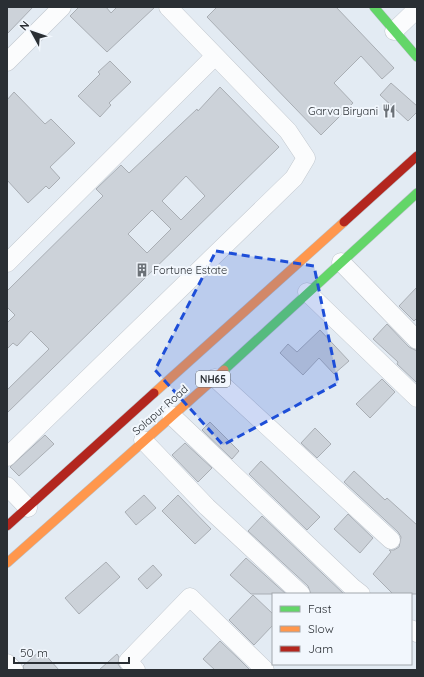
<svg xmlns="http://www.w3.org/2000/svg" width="424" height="677" viewBox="0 0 424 677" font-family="Quicksand,sans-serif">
<rect width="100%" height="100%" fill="#e3ebf3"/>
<path fill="#ccd2d9" stroke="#a9aeb4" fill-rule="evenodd" d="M7,7H33L7,34Z
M79,7H106L111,13L117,7H155L107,52L70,16Z
M217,7H336L394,68L382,79L361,56L334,83L353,103L321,135L207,17Z
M110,61L131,82L109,103L111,105L100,117L78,96L100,74L98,72Z
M391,83L417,106V112L408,121L380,95Z
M220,87L279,147L7,413V390L49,349L31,331L17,346L13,343L7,349V323L15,315L7,307V291L103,196L96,189L121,165L129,173L197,109L198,111ZM186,176L205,196L181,220L162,201ZM152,210L171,229L147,253L128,234Z
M14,92L45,124L51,119L75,143L50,167L60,178L49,189L46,186L28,203L7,180V100Z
M417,287V318L414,321L399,306Z
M387,324L409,347L417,351V383L397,364L398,362L373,339Z
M320,330L349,361L334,374L319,358L303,375L280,353L288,344L297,352Z
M382,379L395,392L370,418L356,404Z
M210,422L239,451L232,459L202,430Z
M315,428L331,444L317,458L301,443Z
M45,435L54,444L19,476L10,467Z
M185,443L212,468L198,482L172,455Z
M261,461L320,517L307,530L249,474Z
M354,471L385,500L387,498L417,525V594H393L373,574L391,552L389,550H394L399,547L401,537L398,532L344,482Z
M144,495L156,508L136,525L125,512Z
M178,495L211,529L195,544L162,511Z
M348,514L373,538L360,553L334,529Z
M262,516L344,594H311L308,586L248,531Z
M246,558L286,594H251L230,575Z
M106,562L120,577L79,614L65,598Z
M153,565L162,575L147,589L138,579Z
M253,595L273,614V625L254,645L229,620Z
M220,641L240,660L250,670H215L203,659Z
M41,650L59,670H24L23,666Z
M117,654L119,657L118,664L122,670H99Z"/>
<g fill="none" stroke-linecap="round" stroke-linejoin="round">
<g stroke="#c1c7ce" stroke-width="19">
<path id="street" d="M394,31L417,9
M7,62L62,7
M341,262L417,340
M7,263L215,56
M307,292L417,398
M215,378L391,540
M171,415L352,587L361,594
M143,440L207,507L301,594
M7,457L294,178L306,158L288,131L168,7
M7,486L28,508
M411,629L417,633
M7,663L14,670
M136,670L128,661L190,597L265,670"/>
</g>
<g stroke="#b9c1c8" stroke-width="10">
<path id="fast" d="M374,7L417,57
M224,370L417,193"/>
</g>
<g stroke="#b9c1c8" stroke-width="10">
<path id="slow" d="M154,393L344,222
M7,563L224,370"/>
</g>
<g stroke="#b9c1c8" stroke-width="10">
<path id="jam" d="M344,222L417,156
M7,526L154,393"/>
</g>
<use href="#street" stroke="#fbfcfd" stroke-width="18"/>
<use href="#fast" stroke="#63d668" stroke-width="9"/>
<use href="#slow" stroke="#ff974d" stroke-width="9"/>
<use href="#jam" stroke="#b3261e" stroke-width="9"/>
</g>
<path fill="#1d4ed8" fill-opacity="0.2" stroke="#1d4ed8" stroke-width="3" stroke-dasharray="8 5" stroke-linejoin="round" d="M216,251L314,266L338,383L223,445L155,370Z"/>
<defs>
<g id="restaurant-bare" transform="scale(1.08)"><path d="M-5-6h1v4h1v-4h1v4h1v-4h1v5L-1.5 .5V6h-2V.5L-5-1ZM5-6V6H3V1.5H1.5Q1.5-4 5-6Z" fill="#6b7177" stroke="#f2f7fd" stroke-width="2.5" paint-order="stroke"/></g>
<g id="building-bare" transform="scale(1.08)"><path d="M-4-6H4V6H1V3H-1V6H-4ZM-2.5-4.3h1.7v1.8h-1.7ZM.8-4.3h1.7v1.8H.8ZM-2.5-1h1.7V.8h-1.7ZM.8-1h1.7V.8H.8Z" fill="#6b7177" stroke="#f2f7fd" stroke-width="2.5" paint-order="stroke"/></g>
</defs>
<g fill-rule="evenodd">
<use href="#restaurant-bare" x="389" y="111"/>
<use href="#building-bare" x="142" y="270"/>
</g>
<g text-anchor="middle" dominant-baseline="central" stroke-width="4" stroke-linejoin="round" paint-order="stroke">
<rect fill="#f2f7fd" stroke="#666b70" stroke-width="1" x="196" y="371" width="34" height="16" rx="3"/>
<g font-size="10" font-weight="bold" fill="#2a2f34">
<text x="213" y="379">NH65</text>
</g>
<g font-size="11" fill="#2a2f34" stroke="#f2f7fd" text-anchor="end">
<text x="378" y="111">Garva Biryani</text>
<text x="153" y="270" text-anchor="start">Fortune Estate</text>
</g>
<g font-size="11" fill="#2a2f34" stroke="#f2f7fd">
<text transform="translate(160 410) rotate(-41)">Solapur Road</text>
</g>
</g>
<rect width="424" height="677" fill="none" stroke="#2a2f34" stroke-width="16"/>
<rect x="272" y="593" width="140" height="72" fill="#f2f7fd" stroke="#a2a7ad"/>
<rect x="280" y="606" width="20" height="6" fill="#63d668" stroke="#a2a7ad"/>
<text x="308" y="613" font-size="12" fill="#2a2f34">Fast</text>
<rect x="280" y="626" width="20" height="6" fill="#ff974d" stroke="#a2a7ad"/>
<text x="308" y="633" font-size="12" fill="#2a2f34">Slow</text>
<rect x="280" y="646" width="20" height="6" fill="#b3261e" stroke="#a2a7ad"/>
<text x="308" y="653" font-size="12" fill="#2a2f34">Jam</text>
<g transform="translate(32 32) rotate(310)" stroke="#f2f7fd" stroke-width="3" paint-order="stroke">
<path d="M0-3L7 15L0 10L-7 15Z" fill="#2a2f34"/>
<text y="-6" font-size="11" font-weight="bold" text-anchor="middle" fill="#2a2f34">N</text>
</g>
<path d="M14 657v6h115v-6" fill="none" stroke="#2a2f34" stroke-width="2"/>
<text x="20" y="657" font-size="12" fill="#2a2f34" stroke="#f2f7fd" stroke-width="3" paint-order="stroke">50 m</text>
</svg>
